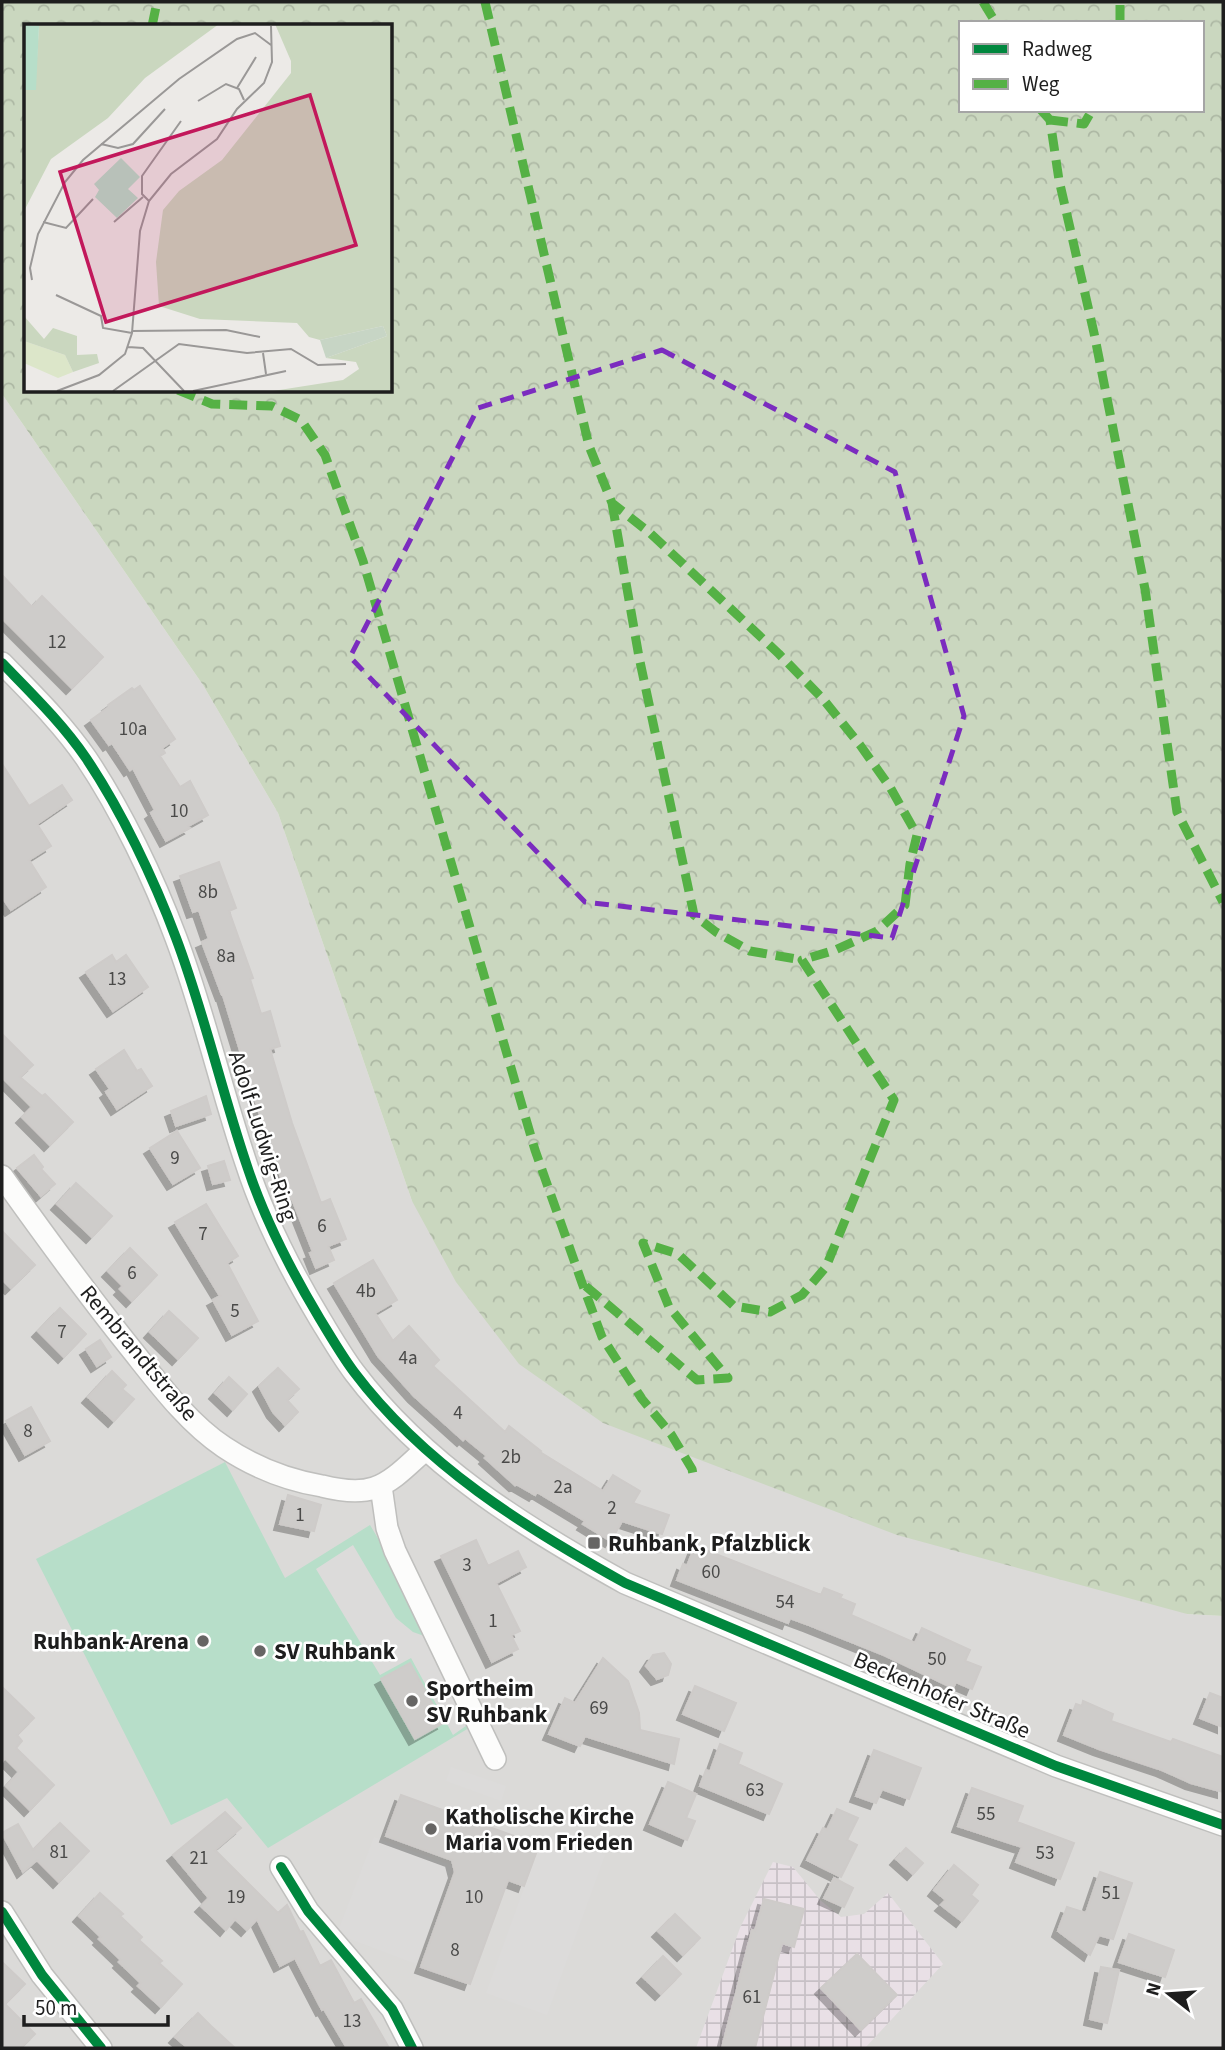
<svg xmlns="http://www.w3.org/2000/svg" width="1225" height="2050" viewBox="0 0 1225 2050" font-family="'Source Sans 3',sans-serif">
<defs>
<pattern id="industrial-grid" width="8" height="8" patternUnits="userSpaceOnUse" patternTransform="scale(1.75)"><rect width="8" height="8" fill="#e9e0e6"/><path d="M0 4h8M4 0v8" fill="none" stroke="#c7c0c5"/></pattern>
<pattern id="forest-crowns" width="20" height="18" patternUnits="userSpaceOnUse" patternTransform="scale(1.75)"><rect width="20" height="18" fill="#cad7bf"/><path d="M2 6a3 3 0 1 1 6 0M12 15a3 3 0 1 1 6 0" fill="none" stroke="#adb8a4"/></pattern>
<filter id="shadow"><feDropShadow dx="-6" dy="6" stdDeviation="0" flood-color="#0004"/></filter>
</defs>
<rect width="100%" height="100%" fill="#eceae7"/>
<path fill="#dbdad8" d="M2,394L203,685L278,813L412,1201L1187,1614L1223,1616V2048H2Z"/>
<path fill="url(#industrial-grid)" d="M773,1862L793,1867L820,1900L841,1917L864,1914L888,1893L943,1964L865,2048H696L740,1928Z"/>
<path fill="url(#forest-crowns)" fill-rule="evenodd" d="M2,2H1223V1616L1187,1614L897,1535L603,1423L519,1364L456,1282L412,1201L278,813L203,685L2,394ZM961,23H1202V110H961ZM26,26H390V390H26Z"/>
<path fill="#b7dec9" d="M225,1462L285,1578L370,1525L394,1565L474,1725L268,1848L227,1798L171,1825L36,1559Z"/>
<path fill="#dcdbda" d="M353,1545L396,1618L413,1632L430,1638L473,1721L453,1735L411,1658L380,1675L316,1569Z
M451,1767L506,1786L501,1801L446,1781Z
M544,1833L605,1855L547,2015L486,1993Z
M374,1837L453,1866L416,1964L337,1934Z"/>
<path fill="#ceccca" stroke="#cecbc9" stroke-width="2" filter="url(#shadow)" d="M2,575L32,607L42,596L103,657L72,688L2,618Z
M140,686L175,739L162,748L165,753L160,756L180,787L190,781L208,815L188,826L190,828L166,841L151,813L155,810L133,768L130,770L112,743L109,745L91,720L109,707L108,705L132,688L134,690Z
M2,764L29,806L62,785L72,800L37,824L51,846L29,860L46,887L11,910L2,897Z
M219,862L236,908L229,911L253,978L250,979L261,1014L270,1011L280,1046L270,1049L292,1123L321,1203L330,1199L346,1239L328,1246L334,1260L316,1268L310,1253L313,1252L292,1199L289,1200L266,1135L223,995H222L202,942L209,939L199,910L193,912L180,876Z
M112,955L116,962L126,955L148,987L113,1011L86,972Z
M2,1034L33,1065L20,1077L42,1096L45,1094L73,1122L50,1145L22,1117L32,1107L2,1077Z
M124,1050L137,1071L141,1069L152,1086L117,1109L106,1092L110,1089L96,1069Z
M206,1096L211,1114L176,1126L171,1111Z
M177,1131L200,1168L173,1184L150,1148Z
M34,1155L43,1167L41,1169L55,1184L41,1196L17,1168Z
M224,1161L230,1180L213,1184L208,1166Z
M76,1183L112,1216L92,1237L57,1204Z
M206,1204L238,1256L227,1263L258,1321L232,1335L213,1300L220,1296L175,1222Z
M2,1231L35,1265L11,1288L2,1279Z
M130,1248L157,1275L132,1301L120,1289L123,1286L108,1271Z
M373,1260L397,1300L375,1313L393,1341L409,1326L439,1360L433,1366L505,1432L509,1426L541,1451L540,1452L603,1491L613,1475L640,1491L633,1503L669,1515L662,1534L622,1521L611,1541L583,1524L585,1521L537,1492L535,1495L516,1484L515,1485L485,1458L487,1456L465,1438L463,1440L414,1396L378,1356L334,1283Z
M60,1308L86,1334L64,1357L38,1331Z
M169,1311L198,1338L178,1359L150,1332Z
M100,1340L111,1357L97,1366L86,1349Z
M278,1368L299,1389L287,1400L298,1412L285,1425L273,1412L259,1386Z
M112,1371L126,1385L122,1389L134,1399L114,1421L88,1397Z
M229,1377L247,1394L233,1410L215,1393Z
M31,1407L50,1441L25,1455L6,1421Z
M288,1495L321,1505L314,1531L280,1524Z
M476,1540L488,1566L518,1551L526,1567L496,1583L520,1631L511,1635L518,1649L492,1662L441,1556Z
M695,1546L821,1595L824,1588L842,1595L840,1598L855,1604L851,1615L915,1643L922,1628L970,1650L965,1661L981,1667L972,1689L956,1682L953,1688L884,1655L809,1625L790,1618L788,1623L677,1580L683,1564L687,1566Z
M664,1653L671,1664L668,1675L657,1679L646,1666L653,1655Z
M603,1658L628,1681L639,1713L640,1730L679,1739L674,1764L585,1736L580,1746L549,1734L565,1698L575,1703Z
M410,1663L443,1723L415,1739L381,1679Z
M695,1686L736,1703L724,1731L683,1714Z
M2,1687L34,1718L17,1735L22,1741L16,1748L54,1785L30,1810L6,1786L19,1772L5,1758L2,1762Z
M1210,1693L1223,1698V1727L1200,1718Z
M1083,1701L1113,1714L1111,1721L1171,1742L1173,1739L1223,1757V1792L1191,1783L1162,1770L1099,1749L1064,1735L1076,1704L1082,1706Z
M720,1744L742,1753L738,1764L782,1784L769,1814L700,1786L706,1770L710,1772Z
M874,1750L921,1768L909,1799L882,1789L876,1803L856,1796Z
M668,1782L696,1794L686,1818L695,1821L687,1840L650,1824Z
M972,1788L1023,1806L1017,1822L1074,1843L1060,1879L1016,1862L1022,1847L958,1826Z
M401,1795L539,1845L524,1886L508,1880L470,1984L421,1967L455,1872L452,1860L386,1836Z
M837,1809L858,1818L847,1840L857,1845L841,1877L807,1860L823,1828L827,1830Z
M225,1812L241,1828L215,1850L278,1913L287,1905L300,1932L303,1931L320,1966L331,1960L354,2003L361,1999L389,2048H347L324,2009L322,2010L295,1958L280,1966L257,1919L247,1930L235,1919L226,1930L201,1906L209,1898L173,1855Z
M60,1823L89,1851L59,1882L37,1860L23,1872L2,1833L18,1824L33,1850Z
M906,1848L923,1863L913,1874L896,1859Z
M954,1865L978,1885L971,1895L978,1901L962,1921L941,1905L946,1900L934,1890Z
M1100,1872L1132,1883L1113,1939L1099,1935L1090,1955L1058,1931L1067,1907L1086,1913Z
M834,1878L853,1888L844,1907L824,1898Z
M100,1893L123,1914L120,1916L142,1937L139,1940L162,1961L159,1963L182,1984L161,2007L138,1986L141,1983L119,1962L121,1960L99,1939L101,1937L79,1916Z
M764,1899L804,1909L794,1947L782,1943L755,2048H722L752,1930L755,1931Z
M675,1914L700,1938L683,1955L658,1931Z
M1129,1934L1174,1950L1165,1977L1119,1962Z
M857,1954L897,1995L861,2030L821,1988Z
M663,1956L681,1974L661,1994L643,1977Z
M2,1962L25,1984L5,2004L35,2034L21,2048H2Z
M1101,1967L1119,1970L1107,2023L1090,2019Z
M198,2013L211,2026L235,2048H188L175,2037Z"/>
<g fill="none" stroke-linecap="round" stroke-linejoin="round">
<g stroke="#bfbfbd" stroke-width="24">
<path id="minor" d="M2,663C31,693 62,723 86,758C121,810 154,879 176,938C204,1012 221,1089 246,1163C264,1219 290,1269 320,1319C331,1337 342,1356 354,1372C424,1465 524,1527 625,1583L1056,1766L1223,1825
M2,1176C44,1235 87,1294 132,1350C159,1384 188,1423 224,1447C254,1467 286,1480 322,1486C338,1490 359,1493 374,1488C393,1482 410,1463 425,1450
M381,1486L387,1528L395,1551L495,1759
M281,1867L308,1911L392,2009L412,2048
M2,1912L42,1975L101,2048"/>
</g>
<use href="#minor" stroke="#fcfcfb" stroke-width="21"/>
<path stroke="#55b145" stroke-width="9" stroke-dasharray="18 9" stroke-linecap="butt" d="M485,2L589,446L612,503L650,533L779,654L823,699L860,745L890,787L917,835L910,864L905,905L877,931L835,950L802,960L894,1100L826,1267L802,1295L770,1312L734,1306L678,1254L643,1243L669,1307L728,1378L697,1380L582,1283
M983,2L996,23
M1120,23V2
M152,26L157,2
M1041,110L1050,120L1059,180L1094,333L1145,589L1177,812L1223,902
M1050,120L1084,124L1092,110
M178,390L212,404L272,406L301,420L325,455L363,561L535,1150L582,1283L602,1337L642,1399L671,1434L692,1469L694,1479
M612,503L639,657L694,915L716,932L750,951L802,960"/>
<g stroke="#fff" stroke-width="15">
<path id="cycleway" d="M2,663C31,693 62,723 86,758C121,810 154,879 176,938C204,1012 221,1089 246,1163C264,1219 290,1269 320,1319C331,1337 342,1356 354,1372C424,1465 524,1527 625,1583L1056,1766L1223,1825
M281,1867L308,1911L392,2009L412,2048
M2,1912L42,1975L101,2048"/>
</g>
<use href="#cycleway" stroke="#00873e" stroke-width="10"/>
</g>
<path fill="none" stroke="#7b2cbf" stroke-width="5" stroke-dasharray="14 9" stroke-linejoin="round" d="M662,350L895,472L964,716L892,938L585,902L350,657L478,408Z"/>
<g fill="#666564" stroke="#fff" stroke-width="2.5">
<rect x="587" y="1536" width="14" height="14" rx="3.5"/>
<circle cx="203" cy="1641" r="7"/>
<circle cx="260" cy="1651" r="7"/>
<circle cx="412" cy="1701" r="7"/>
<circle cx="431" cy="1829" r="7"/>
</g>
<g text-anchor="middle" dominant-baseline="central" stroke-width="5" stroke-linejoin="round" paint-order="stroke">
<g font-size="19" fill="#4a4a49">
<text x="57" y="642">12</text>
<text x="133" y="729">10a</text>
<text x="179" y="811">10</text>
<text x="208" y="892">8b</text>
<text x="226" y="956">8a</text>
<text x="117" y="979">13</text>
<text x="175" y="1158">9</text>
<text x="322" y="1226">6</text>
<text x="203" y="1234">7</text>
<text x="132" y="1273">6</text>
<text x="366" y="1291">4b</text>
<text x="235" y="1311">5</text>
<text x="62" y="1332">7</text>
<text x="408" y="1358">4a</text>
<text x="458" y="1413">4</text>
<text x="28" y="1431">8</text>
<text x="511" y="1457">2b</text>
<text x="563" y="1487">2a</text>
<text x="612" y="1508">2</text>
<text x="300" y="1515">1</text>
<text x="467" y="1565">3</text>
<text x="711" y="1572">60</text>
<text x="785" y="1602">54</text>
<text x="493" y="1621">1</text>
<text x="937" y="1659">50</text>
<text x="599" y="1708">69</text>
<text x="755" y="1790">63</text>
<text x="986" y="1814">55</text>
<text x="59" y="1852">81</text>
<text x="1045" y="1853">53</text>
<text x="199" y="1858">21</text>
<text x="1111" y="1893">51</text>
<text x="236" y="1897">19</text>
<text x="474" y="1897">10</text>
<text x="455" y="1950">8</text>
<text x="752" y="1997">61</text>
<text x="352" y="2021">13</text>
</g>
<g font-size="23" fill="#1e1e1e" stroke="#fff">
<text transform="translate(263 1136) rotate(72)">Adolf-Ludwig-Ring</text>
<text transform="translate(139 1353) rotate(50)">Rembrandtstraße</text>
<text transform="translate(942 1695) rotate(23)">Beckenhofer Straße</text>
</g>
<g font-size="23" font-weight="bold" fill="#1e1e1e" stroke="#fff" text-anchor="start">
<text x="608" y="1543">Ruhbank, Pfalzblick</text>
<text x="189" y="1641" text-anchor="end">Ruhbank-Arena</text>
<text x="274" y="1651">SV Ruhbank</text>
<text x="426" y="1688">Sportheim<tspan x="426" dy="26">SV Ruhbank</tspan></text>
<text x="445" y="1816">Katholische Kirche<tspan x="445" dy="26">Maria vom Frieden</tspan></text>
</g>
</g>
<g transform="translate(24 24)">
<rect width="368" height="368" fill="#eceae7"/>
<path d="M0,317L41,331L49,348L34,354L0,339Z" fill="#dce6c9"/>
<path d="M0,0H195L121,54L84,94L27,135L0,187V66H11L15,2ZM251,0H367V367H249L319,356L335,345L332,338L302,334L363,312L359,302L296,316L285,313L273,299L176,295L135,282L132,238L139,186L155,167L198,136L267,49V37ZM0,292L20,315L29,304L53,312V331L73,330L75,339L49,348L41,331L0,317Z" fill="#cad7bf"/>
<path d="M359,302L363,312L302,334L296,316Z" fill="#c7d5c5"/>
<path d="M0,1L15,2L12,66H0ZM97,134L116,153L104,165L114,174L93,194L71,173L75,166L70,160Z" fill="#b7dec9"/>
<path fill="none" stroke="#9a9897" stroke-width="2" d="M213,64L232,33M174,77L202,60L215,65L220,76M77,120L94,124L109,120L141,85M125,177L118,170V152L157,97M19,198L42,204L69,175M90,198L119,173M8,256L6,244L14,210L41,158L59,136L155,55L213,15L231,9L247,21M32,271L77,292L79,304L108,309M108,307L202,306L236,313M104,323L119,324L160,367M239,329L242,350M33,367L75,351L101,330L108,309L116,207L125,177L147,150L193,115L213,85L240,59L248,38L247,2M89,367L155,320L223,329L267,325L294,341L322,340M169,367L262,347"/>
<path fill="#c2185b" fill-opacity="0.15" stroke="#c2185b" stroke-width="3.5" d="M286,71L332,221L82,298L36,148Z"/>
<rect width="368" height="368" fill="none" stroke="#1e1e1e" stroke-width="3.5"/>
</g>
<rect width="1225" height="2050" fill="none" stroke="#1e1e1e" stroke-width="7"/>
<rect x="959" y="21" width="245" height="91" fill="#ffffff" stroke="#a5a5a5" stroke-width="2"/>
<rect x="973" y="44" width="35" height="10" fill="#00873e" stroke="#a5a5a5" stroke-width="2"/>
<text x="1022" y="56" font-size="21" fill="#1e1e1e">Radweg</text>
<rect x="973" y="79" width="35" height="10" fill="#55b145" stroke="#a5a5a5" stroke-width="2"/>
<text x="1022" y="91" font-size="21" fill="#1e1e1e">Weg</text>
<g transform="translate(1169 1994) rotate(287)" stroke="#ffffff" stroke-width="5" paint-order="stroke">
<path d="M0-5L12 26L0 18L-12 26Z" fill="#1e1e1e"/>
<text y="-10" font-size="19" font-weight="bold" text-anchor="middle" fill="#1e1e1e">N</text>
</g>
<path d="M24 2015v10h144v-10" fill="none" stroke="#1e1e1e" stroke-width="3.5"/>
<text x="35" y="2015" font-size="21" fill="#1e1e1e" stroke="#ffffff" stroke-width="5" paint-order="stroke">50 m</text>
</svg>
